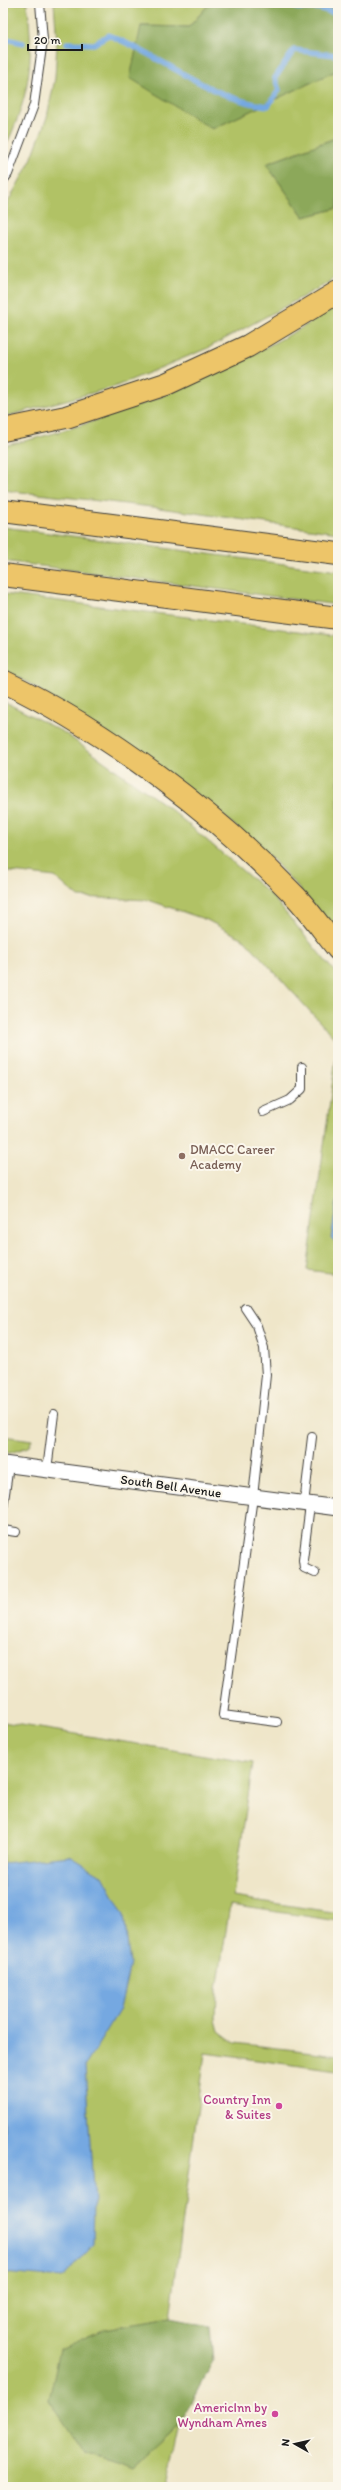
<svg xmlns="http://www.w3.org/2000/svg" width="341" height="2490" viewBox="0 0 341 2490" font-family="Itim,sans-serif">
<rect width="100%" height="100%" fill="#fbf7ec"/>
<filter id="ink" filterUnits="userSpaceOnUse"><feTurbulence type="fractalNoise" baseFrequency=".025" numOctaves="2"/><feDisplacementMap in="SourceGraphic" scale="8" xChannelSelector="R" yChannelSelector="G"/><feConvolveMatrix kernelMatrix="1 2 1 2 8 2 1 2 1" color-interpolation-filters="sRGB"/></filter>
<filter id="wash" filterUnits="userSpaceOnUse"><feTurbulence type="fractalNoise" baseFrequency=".012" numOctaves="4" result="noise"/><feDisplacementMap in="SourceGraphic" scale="16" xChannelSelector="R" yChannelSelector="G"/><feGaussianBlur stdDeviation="0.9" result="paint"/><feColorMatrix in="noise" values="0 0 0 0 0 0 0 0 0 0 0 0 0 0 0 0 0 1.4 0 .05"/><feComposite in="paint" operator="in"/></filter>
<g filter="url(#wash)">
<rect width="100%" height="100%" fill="#efe6c9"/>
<path fill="#b1c265" stroke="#666f40" d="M3,3H27C35,61 29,99 3,152Z
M54,3H210L189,27L141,26L212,129L338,70V137L266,164L304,217L338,208V275L326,284L208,348L114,387L3,417V211L31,160L47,117L55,78L57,43Z
M338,304V533L152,507L3,490V446C93,426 176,394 257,352C285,337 313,323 338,304Z
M3,527L338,571V605L3,561Z
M3,594L338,636V932L267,853L208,803L27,682L3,670Z
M3,701L63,732L169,808L271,895L338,976V1042L245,940L207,920L148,900L78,897L55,877L3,871Z
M338,1042V1274L307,1270Z
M3,1436L32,1440L28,1447L10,1453L3,1452Z
M3,1722L253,1763L233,1897L338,1913V1921L230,1905L217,1989L216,2020L219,2031L235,2043L338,2055V2071L205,2053L170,2318L104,2330L135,2468L179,2426L166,2487H3Z"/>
<path fill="#8ca85a" stroke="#54623b" d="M210,3H338V70L212,129L130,78L141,26L189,27Z
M338,137V208L304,217L266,164Z
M170,2318L210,2326L213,2362L179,2426L135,2468L84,2452L49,2400L60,2349L104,2329Z"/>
<path fill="#75a8e1" stroke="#48627e" d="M338,1195V1244L331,1238Z
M70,1856L103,1876L124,1915L130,1964L120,2009L85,2066L94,2203L93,2244L63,2278L3,2273V1863Z"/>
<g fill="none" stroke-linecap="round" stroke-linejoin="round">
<path stroke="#75a8e1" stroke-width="5.5" d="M292,3L297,8H318L338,14
M3,38L23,43
M67,43L94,44L108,35C161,55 211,100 268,106L279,90L275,78L294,50L335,55L338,53"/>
</g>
</g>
<g filter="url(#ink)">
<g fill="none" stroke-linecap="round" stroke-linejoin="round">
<g stroke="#3c3a36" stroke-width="10">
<path id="lane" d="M3,181L8,174L34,105L43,40L40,3
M263,1112L290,1100L302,1089V1067
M245,1308L257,1326L264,1348L266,1375L253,1497L223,1715L277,1722
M47,1470L54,1414
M304,1504L312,1437
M310,1505L303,1560L304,1568L315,1573
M3,1508L9,1465
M3,1530L16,1532"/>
</g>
<g stroke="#3c3a36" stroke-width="17">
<path id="street" d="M3,1464L338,1508"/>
</g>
<g stroke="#3c3a36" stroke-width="24">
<path id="highway" d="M3,430L66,417L166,384L248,346L338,292
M3,511L338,554
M3,575L338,618
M3,681C107,731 217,814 296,897C311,913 324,932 338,949"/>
</g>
<use href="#lane" stroke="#fff" stroke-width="8"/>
<use href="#street" stroke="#fff" stroke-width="15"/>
<use href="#highway" stroke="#edc569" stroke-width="22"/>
</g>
</g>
<circle fill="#8d6e63" stroke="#fbf7ec" stroke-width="1.5" cx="182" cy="1156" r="4"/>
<g fill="#d1479c" stroke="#fbf7ec" stroke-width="1.5">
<circle cx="279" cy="2106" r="4"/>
<circle cx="275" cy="2414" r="4"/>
</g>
<g text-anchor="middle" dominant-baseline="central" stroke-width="4" stroke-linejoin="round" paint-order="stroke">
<g font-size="13" fill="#785e54" stroke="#fbf7ec" text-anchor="start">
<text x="190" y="1149">DMACC Career<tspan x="190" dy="15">Academy</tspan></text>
</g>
<g font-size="13" fill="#1c1c1c" stroke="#fbf7ec">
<text transform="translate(171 1486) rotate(8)">South Bell Avenue</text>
</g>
<g font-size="13" fill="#b23c85" stroke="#fbf7ec" text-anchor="end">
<text x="271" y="2099">Country Inn<tspan x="271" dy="15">&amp; Suites</tspan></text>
<text x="267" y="2407">AmericInn by<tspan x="267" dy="15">Wyndham Ames</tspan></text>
</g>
</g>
<rect width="341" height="2490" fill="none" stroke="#fbf7ec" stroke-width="16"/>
<g transform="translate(295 2444) rotate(278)" stroke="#fbf7ec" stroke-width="3" paint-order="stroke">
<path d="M0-3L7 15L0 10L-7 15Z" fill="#1c1c1c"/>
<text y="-6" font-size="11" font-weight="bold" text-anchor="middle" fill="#1c1c1c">N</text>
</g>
<path d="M28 44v6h54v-6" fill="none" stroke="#1c1c1c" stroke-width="2"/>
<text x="34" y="44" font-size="12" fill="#1c1c1c" stroke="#fbf7ec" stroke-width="3" paint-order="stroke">20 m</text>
</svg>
